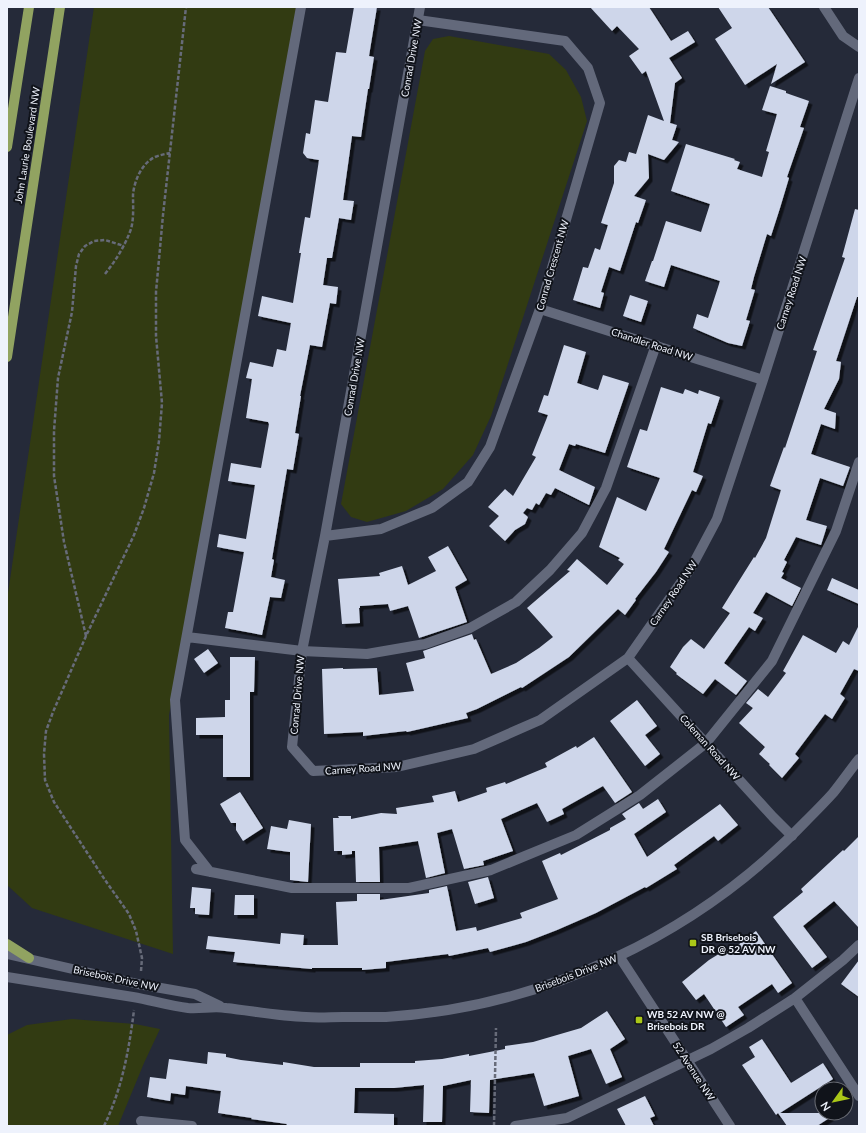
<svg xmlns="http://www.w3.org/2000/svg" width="866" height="1133" viewBox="0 0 866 1133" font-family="Lato,sans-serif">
<defs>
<filter id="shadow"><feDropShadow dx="3.5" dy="3.5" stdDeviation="0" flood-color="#0009"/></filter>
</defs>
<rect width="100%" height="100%" fill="#252a39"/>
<path fill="#323b12" d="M94,7H297L169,715L173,954L32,908L7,885V600Z
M449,36L549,54L566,70L581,97L587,121L491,416L473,455L443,489L406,511L367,522L351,517L341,504L425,51L433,39Z
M72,1019L135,1024L160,1029L144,1063L118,1126H7V1035L27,1025Z"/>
<path fill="#ced6ea" filter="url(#shadow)" d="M354,7H377L369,56L374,57L369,89H368L361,137L352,136L343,200L354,201L351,220L339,218L332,258H327L323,285L338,287L336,304L330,303L322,347L310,345L300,396H301L295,433L299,434L293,470L287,469L272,559L274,560L271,577L285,580L281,598L270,597L262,635L225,628L228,612H233L244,552L217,547L219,534L246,539L255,485L228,481L231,463L261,468L269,424L268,422L246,418L252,379L246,378L250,362L273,367L277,349L286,351L291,323L258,316L262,296L293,303L301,253H299L305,217L310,218L319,160L307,158L303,153L306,133L310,134L315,100L328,102L336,52L346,53Z
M590,7H649L671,41L688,31L695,42L669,58L682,78L675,83L670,123L677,125L672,140L679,142L664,160L648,154L649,178L634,196L646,200L638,223L636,222L620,271L609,267L601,292L604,293L600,308L573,300L583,267L588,268L595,248L600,250L608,225L601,223L614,183V166L619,160L626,162L629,152L636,154L648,115L664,121L646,71L642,74L629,56L639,49L617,26L612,31Z
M718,7H768L805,62L771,84L777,64L745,85L715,39L732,28Z
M770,86L786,91V93L809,101L800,127L804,128L787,177L789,178L780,208L771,236L767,234L754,277L751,289L755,290L746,320L750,321L742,346L728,343L693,328L697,314L708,318L720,281L671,265L664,287L645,281L652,261H653L666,221L701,232L710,204L671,191L686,144L735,159L734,160L740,162L737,169L762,177L769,152L766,151L777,114L762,110Z
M855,209L859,210V297H857L836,361L841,362L839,379L824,409L836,413L835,429L821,424L811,454L850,467L843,486L820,478L806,520L827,526L821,545L796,537L784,560L787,562L782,572L784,573L781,578L801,588L792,606L766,592L753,613L763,618L755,631L749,627L724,663L747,681L736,695L715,679L703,694L676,674L677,673L670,667L683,647L691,639L704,649L730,613L722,608L754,557L755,558L766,538L781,490L770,486L784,447L785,448L817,351L813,350L845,258L842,257Z
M630,295L648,301L641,322L623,316Z
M564,345L586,352L577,383L598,390L603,375L629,383L605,453L576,444L575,446L569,444L559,470L595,487L589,505L555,488L551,495L546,493L539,505L536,503L532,510L527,508L523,513L528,517L525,524L515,530L505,541L489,526L499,516L488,507L505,489L513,496L536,457L532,455L548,415L538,412L544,395L548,396Z
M661,387L683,394L685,389L698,394L699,390L720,397L711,424L708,423L693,472L703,476L696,492L692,490L664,549L669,552L656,572L635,599L636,600L625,615L618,609L569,657L522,688L521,687L477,709L466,713L468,718L407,732L406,731L363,736V732L324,734L322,669L343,668V669L377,668L379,695L414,691L406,663L425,658L423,651L472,634L474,640L476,639L491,674L516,663L539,648L553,637L527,608L570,571L567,570L577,559L607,585L624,564L618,560L620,558L599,547L617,497L646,511L660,478L627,467L640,429L647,431Z
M448,546L467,580L455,587L467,622L419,638L408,606L390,611L388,604L360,606V608H359L360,623L342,624L338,579L380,576L379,573L402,566L408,585L436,571L428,557Z
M832,578L859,590V604L827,590Z
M859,625V671L854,669L840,694L845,698L832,719L825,714L795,754L799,758L782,778L769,765L770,764L759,754L765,747L739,723L753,708L746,703L758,689L768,697L786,673L783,671L803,635L836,653L843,641L849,645Z
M208,649L218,663L204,673L194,659Z
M230,657H255L254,692H250V777H223V735H196V718L225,717V700H230Z
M637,700L657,726L645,735L660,754L645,766L610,721Z
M594,737L632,792L615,803L603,786L562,809L564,814L547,822L537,803L501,819L513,851L483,861L484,865L464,869L452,829L437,833L445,873L426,878L418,841L379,847L380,882H356L355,851H352V854L342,855V851H334L333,818H339L338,816H351V819L381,813L397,814L396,808L434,802L432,796L455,791L458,802L487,792L486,788L505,782L506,784L547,767L545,763L576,746L577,748Z
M240,792L263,828L243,841L236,830V823H231L220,804Z
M658,799L666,812L634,834L647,857L720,804L738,825L718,841L714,836L674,865L677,869L646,888L645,887L596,913L557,930L526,942L490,952L488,948L449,956L448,954L386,962V968L362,970V968H312V969L233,962L235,952L206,949L208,936L280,944L281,933L304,935L303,945H338L336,902L357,901V894H380V900L429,893V890L447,886L456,931L476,927L477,931L522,918L520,913L558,899L542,861L560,853L561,855L610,830V828L626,819L622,814L639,803L643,809Z
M289,820L311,824L308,882L290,880V852L267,849L271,826L287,829Z
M859,836V928L834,901L803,926L827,957L812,968L773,917L803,892L801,889L843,850L844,851Z
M488,877L494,898L475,904L468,882Z
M192,887L211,889L209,915L195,914V908H190Z
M235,895H254V915H234Z
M756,931L792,983L778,993L772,984L738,1007L744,1015L726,1027L704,994L696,1000L682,982L709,960L727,949L729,952Z
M859,960V997L841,984Z
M607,1011L625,1039L610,1049L622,1077L606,1084L591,1049L568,1056L579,1096L544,1106L534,1073L490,1080L489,1113L470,1112L471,1080L443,1086L442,1122H423L424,1085L394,1088H355L354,1113L394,1114V1126H286L287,1124L251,1119L252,1118L218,1113L221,1091L186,1086L185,1095L171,1093L170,1101L147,1097L150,1077L166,1079L169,1059L207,1064L208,1052L226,1054V1057L241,1060L283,1065V1062L314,1067H360V1063H415V1061L442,1059L469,1054V1056L505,1049V1046L533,1042L581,1028Z
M762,1039L791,1083L823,1063L833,1079L780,1113H837L817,1126H787L778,1113L776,1115L742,1065L755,1057L749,1047Z
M645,1096L655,1116L650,1118L654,1126H626L617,1109Z"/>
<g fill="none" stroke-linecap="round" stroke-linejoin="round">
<path stroke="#676b79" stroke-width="2.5" stroke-dasharray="4 2" stroke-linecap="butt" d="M105,274C116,260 125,246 131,229C134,218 133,206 133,195C134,181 142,163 155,157C160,155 165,154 170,153
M86,636L64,542L54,476V431L58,378L72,312L76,266L79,254L85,246L94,241L105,240L124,246
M141,971L142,958L136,931L129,914L105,880L54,802L45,780L44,754L46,731L53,712L86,636L134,535L144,508L154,473L159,441L162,403L156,336V292L163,215L186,7
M104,1126C122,1089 129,1050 134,1010
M494,1126L496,1028"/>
<path stroke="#63697b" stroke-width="10" d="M187,637L302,651L367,654L425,644L470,628L516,602L550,570L582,533L606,488L656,345
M196,869L292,888H409L491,870L576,835L640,795L706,743L772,661L836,531L859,462
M210,872L185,840L175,700L301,7
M795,998L859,1096
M141,1121L192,1126
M515,1126L567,1118L711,1049L748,1028L795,998L843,960L859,945"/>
<path stroke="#63697b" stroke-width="10" d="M420,7L325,536L302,651L292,747L313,771L397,767L474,749L540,720L628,658L691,568L717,519L763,380L859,78
M824,7L843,36L859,47
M540,309L763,380
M325,536L381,529L432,508L468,482L490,447L540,309L600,103L588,68L565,41L418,20
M628,658L773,817L792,836"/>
<path stroke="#63697b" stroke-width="10" d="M7,954L138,984L195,994L220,1006
M619,956L730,1126
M7,977C49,984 91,990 133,997C151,1000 170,1006 188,1008C201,1009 214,1006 226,1008C253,1011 279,1016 306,1017C318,1018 331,1017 343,1017C357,1017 372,1017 386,1017C545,1007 697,935 807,820C816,811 825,802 833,793C842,782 850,770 859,759"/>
<path stroke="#91a361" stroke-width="10" d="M7,147L29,7
M7,357L60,7
M7,944L29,958"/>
</g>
<g fill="#aac718" stroke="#10131a" stroke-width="1.5">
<rect x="689" y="939" width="8" height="8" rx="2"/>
<rect x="635" y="1016" width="8" height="8" rx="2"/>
</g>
<g text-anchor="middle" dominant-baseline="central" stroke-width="4" stroke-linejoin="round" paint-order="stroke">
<g font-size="10" fill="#eef2fc" stroke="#10131a">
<text transform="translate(411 58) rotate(-80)">Conrad Drive NW</text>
<text transform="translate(27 145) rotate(-81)">John Laurie Boulevard NW</text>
<text transform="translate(552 265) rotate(-74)">Conrad Crescent NW</text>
<text transform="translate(791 293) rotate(-72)">Carney Road NW</text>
<text transform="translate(652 344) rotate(18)">Chandler Road NW</text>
<text transform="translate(354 377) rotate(-80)">Conrad Drive NW</text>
<text transform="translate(673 593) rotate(-56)">Carney Road NW</text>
<text transform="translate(297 695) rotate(-85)">Conrad Drive NW</text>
<text transform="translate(710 747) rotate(48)">Coleman Road NW</text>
<text transform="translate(363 768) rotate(-4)">Carney Road NW</text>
<text transform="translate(576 973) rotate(-21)">Brisebois Drive NW</text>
<text transform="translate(116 978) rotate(12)">Brisebois Drive NW</text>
<text transform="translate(694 1071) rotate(57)">52 Avenue NW</text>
</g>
<g font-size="10" font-weight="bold" fill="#eef2fc" stroke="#10131a" text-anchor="start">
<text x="701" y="937">SB Brisebois<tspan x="701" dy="12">DR @ 52 AV NW</tspan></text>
<text x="647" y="1014">WB 52 AV NW @<tspan x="647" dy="12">Brisebois DR</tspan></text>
</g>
</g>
<rect width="866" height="1133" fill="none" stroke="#eef2fc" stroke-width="16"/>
<g transform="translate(834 1101) rotate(237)"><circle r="19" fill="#10131a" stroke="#696c74"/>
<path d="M0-3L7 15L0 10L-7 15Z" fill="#aac718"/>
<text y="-6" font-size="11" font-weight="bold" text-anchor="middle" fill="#eef2fc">N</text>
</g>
</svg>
